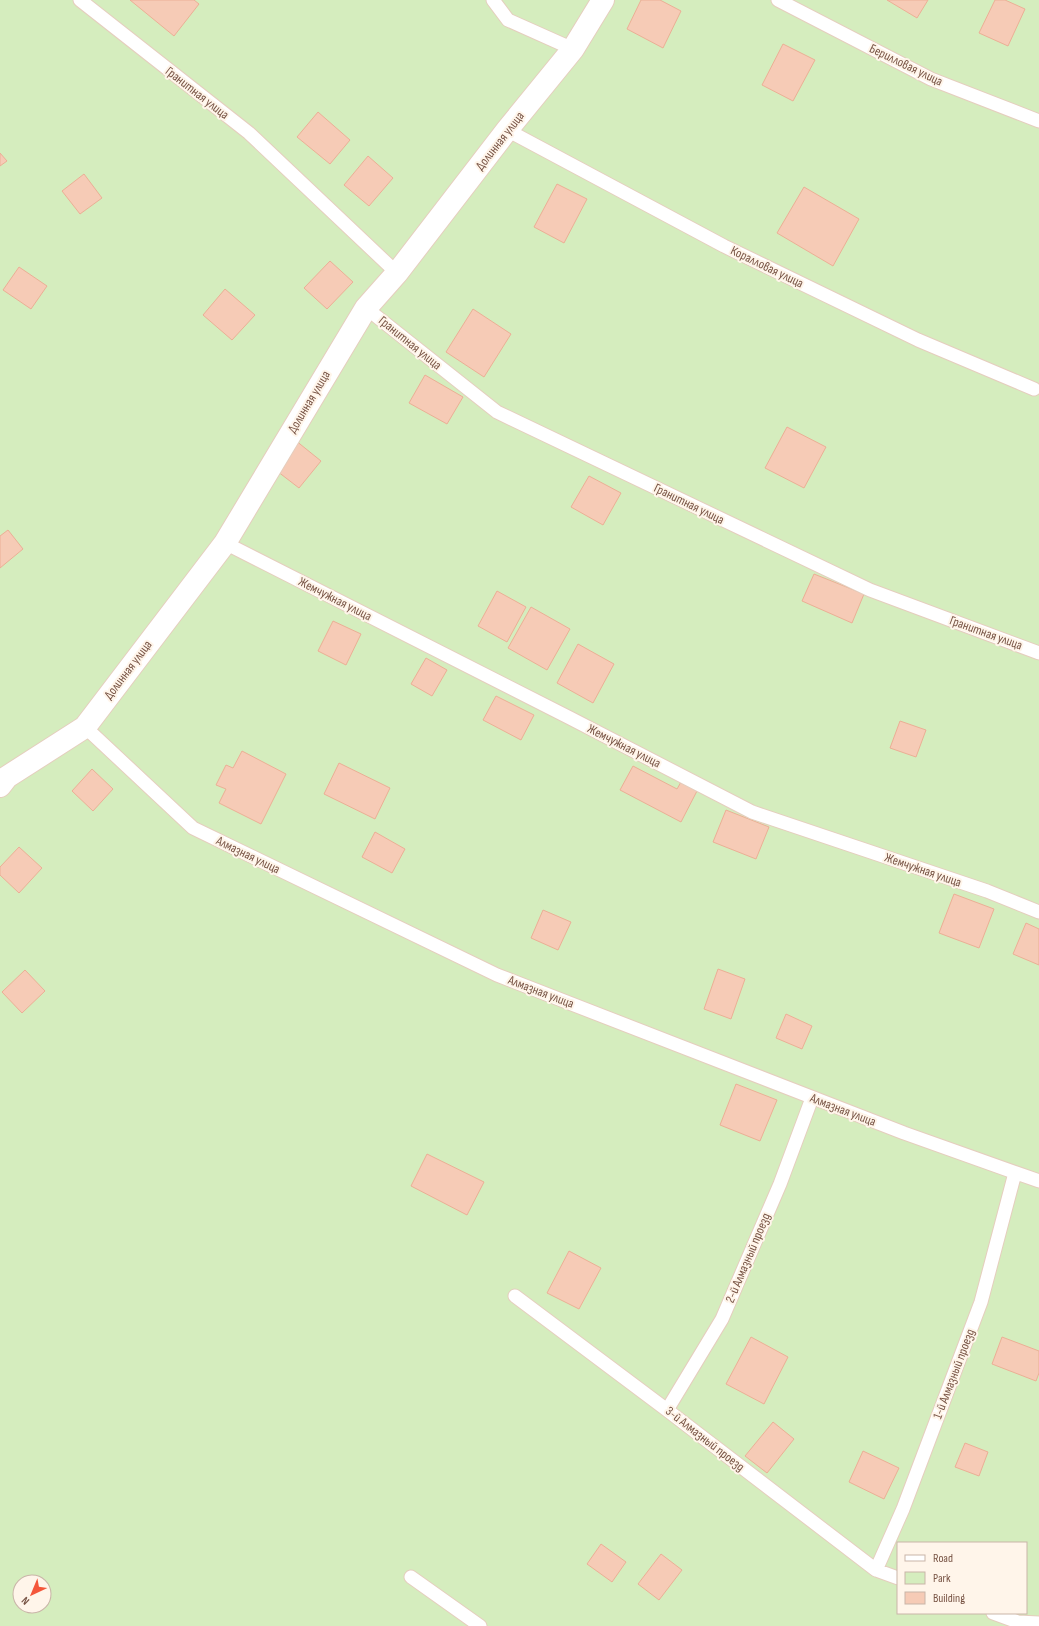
<svg xmlns="http://www.w3.org/2000/svg" width="1039" height="1626" viewBox="0 0 1039 1626" font-family="'Sofia Sans Condensed',sans-serif">
<rect width="100%" height="100%" fill="#fef1e1"/>
<path fill="#d5edbe" fill-rule="evenodd" d="M0,0H1039V1626H0ZM898,1543H1026V1613H898ZM20,1582H44V1606H20Z"/>
<path fill="#f6cbb6" stroke="#ebaf95" d="M130,0H194L199,4L174,36Z
M641,0H660L681,11L663,48L627,29Z
M887,0H928L917,18Z
M995,0H1005L1025,9L1008,46L979,33Z
M783,44L815,60L793,101L762,85Z
M318,112L350,140L330,164L297,137Z
M0,153L7,161L0,166Z
M368,156L393,178L369,206L344,185Z
M84,174L102,198L80,214L62,191Z
M557,184L587,199L564,243L534,227Z
M804,187L859,219L833,266L777,233Z
M330,261L353,282L327,309L304,288Z
M19,267L47,286L31,309L3,290Z
M225,289L255,315L232,340L203,315Z
M473,309L511,334L484,377L446,352Z
M425,375L463,397L447,424L409,403Z
M787,427L826,447L804,488L765,468Z
M295,440L321,461L299,488L273,468Z
M589,476L621,493L603,525L571,507Z
M8,530L23,549L0,568V536Z
M814,574L864,594L852,623L802,601Z
M497,591L526,607L507,642L478,626Z
M531,607L570,629L547,670L508,648Z
M333,621L361,634L346,665L318,651Z
M578,644L614,664L593,703L557,683Z
M426,658L447,670L432,696L411,684Z
M496,696L534,715L521,740L483,720Z
M900,721L926,730L916,757L890,748Z
M242,751L286,774L261,824L219,803L226,789L216,785L226,765L233,768Z
M339,763L390,788L375,819L324,794Z
M633,766L677,789L681,782L697,791L681,822L620,790Z
M92,769L113,789L93,811L72,791Z
M726,810L769,827L756,859L713,842Z
M375,832L405,849L392,873L362,857Z
M19,847L42,868L19,893L0,875V867Z
M954,894L994,909L979,948L939,933Z
M543,910L571,922L558,950L531,938Z
M1026,923L1039,929V965L1013,954Z
M718,969L745,979L731,1019L704,1009Z
M25,970L45,991L22,1013L2,992Z
M786,1014L812,1026L802,1049L776,1038Z
M736,1084L777,1100L760,1141L720,1125Z
M427,1154L484,1182L467,1215L411,1186Z
M569,1251L601,1268L579,1309L547,1293Z
M751,1337L788,1357L764,1404L726,1384Z
M1002,1337L1039,1351V1373L1036,1381L992,1364Z
M773,1422L794,1439L767,1473L745,1456Z
M965,1443L988,1452L979,1476L955,1467Z
M863,1451L899,1468L884,1499L849,1482Z
M601,1544L626,1562L612,1582L587,1564Z
M661,1554L682,1570L659,1600L638,1584Z"/>
<g fill="none" stroke-linecap="round" stroke-linejoin="round">
<g stroke="#e5cebe" stroke-width="15">
<path id="lane" d="M80,0L249,133L397,273
M493,0L508,20L573,49
M778,0L931,79L1039,121
M507,130L724,246L918,340L1034,389
M366,308L497,412L870,590L1039,653
M225,543L570,718L752,812L987,891L1039,912
M85,727L193,828L497,975L904,1133L1039,1181
M515,1296L667,1410L876,1570L898,1578
M667,1410L722,1319L780,1184L812,1098
M876,1570L903,1509L981,1302L1015,1173
M411,1577L480,1626
M993,1613L1018,1622L1039,1623"/>
</g>
<g stroke="#e5cebe" stroke-width="24">
<path id="street" d="M0,786L7,777L85,727L225,543L366,308L397,273L507,130L573,49L603,0"/>
</g>
<use href="#lane" stroke="#fff" stroke-width="13"/>
<use href="#street" stroke="#fff" stroke-width="22"/>
</g>
<g text-anchor="middle" dominant-baseline="central" stroke-width="4" stroke-linejoin="round" paint-order="stroke">
<g font-size="13" fill="#785445" stroke="#fff5ea">
<text transform="translate(906 65) rotate(26)">Берилловая улица</text>
<text transform="translate(197 93) rotate(38)">Гранитная улица</text>
<text transform="translate(500 141) rotate(-52)">Долинная улица</text>
<text transform="translate(767 267) rotate(26)">Коралловая улица</text>
<text transform="translate(410 343) rotate(39)">Гранитная улица</text>
<text transform="translate(309 402) rotate(-59)">Долинная улица</text>
<text transform="translate(689 504) rotate(26)">Гранитная улица</text>
<text transform="translate(335 599) rotate(27)">Жемчужная улица</text>
<text transform="translate(986 633) rotate(20)">Гранитная улица</text>
<text transform="translate(128 670) rotate(-53)">Долинная улица</text>
<text transform="translate(624 746) rotate(27)">Жемчужная улица</text>
<text transform="translate(248 855) rotate(26)">Алмазная улица</text>
<text transform="translate(923 870) rotate(19)">Жемчужная улица</text>
<text transform="translate(541 992) rotate(21)">Алмазная улица</text>
<text transform="translate(843 1110) rotate(21)">Алмазная улица</text>
<text transform="translate(748 1258) rotate(-67)">2-й Алмазный проезд</text>
<text transform="translate(954 1374) rotate(-69)">1-й Алмазный проезд</text>
<text transform="translate(705 1439) rotate(38)">3-й Алмазный проезд</text>
</g>
</g>
<rect x="897" y="1542" width="130" height="72" fill="#fff5ea" stroke="#c9b5a8"/>
<rect x="905" y="1555" width="20" height="6" fill="#ffffff" stroke="#c9b5a8"/>
<text x="933" y="1562" font-size="12" fill="#785445">Road</text>
<rect x="905" y="1572" width="20" height="12" fill="#d5edbe" stroke="#c9b5a8"/>
<text x="933" y="1582" font-size="12" fill="#785445">Park</text>
<rect x="905" y="1592" width="20" height="12" fill="#f6cbb6" stroke="#c9b5a8"/>
<text x="933" y="1602" font-size="12" fill="#785445">Building</text>
<g transform="translate(32 1594) rotate(224)"><circle r="19" fill="#fff5ea" stroke="#c9b5a8"/>
<path d="M0-3L7 15L0 10L-7 15Z" fill="#f4563a"/>
<text y="-6" font-size="11" font-weight="bold" text-anchor="middle" fill="#785445">N</text>
</g>
</svg>
